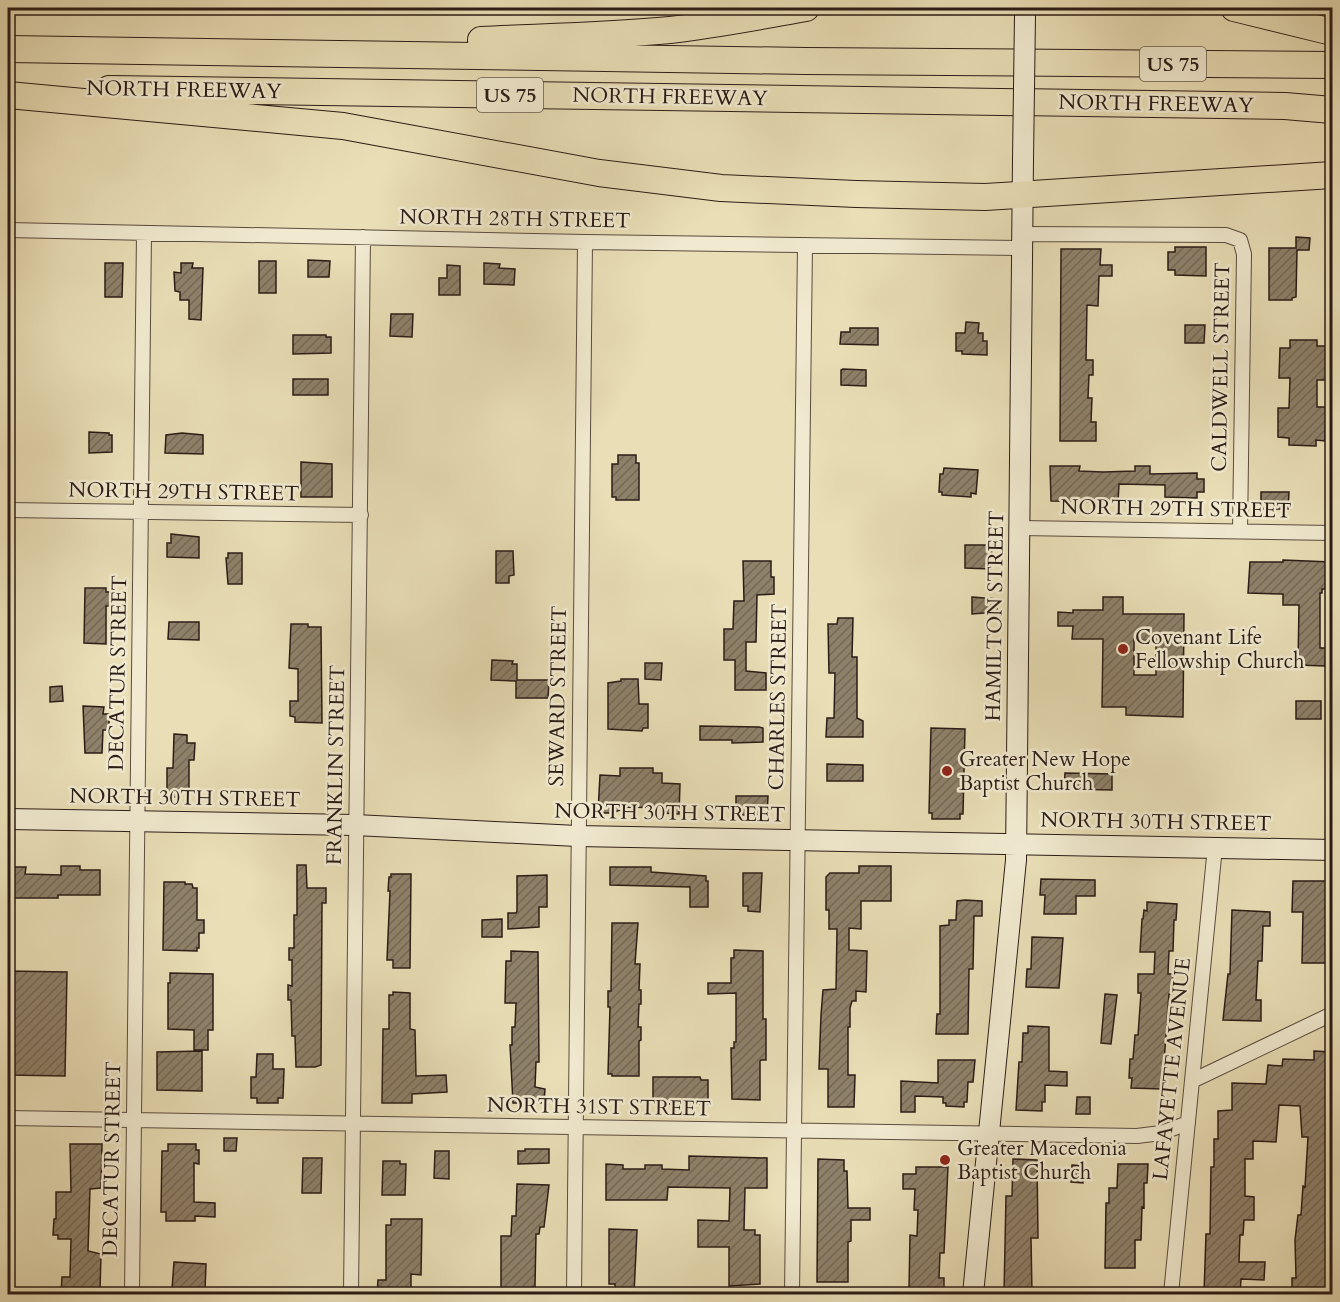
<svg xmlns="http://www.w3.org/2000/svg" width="1340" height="1302" viewBox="0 0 1340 1302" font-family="Cardo,serif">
<defs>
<pattern id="building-hatch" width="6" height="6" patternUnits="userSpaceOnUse" patternTransform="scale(1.5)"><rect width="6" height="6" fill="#8e816a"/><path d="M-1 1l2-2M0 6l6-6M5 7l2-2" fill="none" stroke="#746956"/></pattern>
</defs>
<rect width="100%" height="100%" fill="#e9deb6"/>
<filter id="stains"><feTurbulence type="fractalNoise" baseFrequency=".00333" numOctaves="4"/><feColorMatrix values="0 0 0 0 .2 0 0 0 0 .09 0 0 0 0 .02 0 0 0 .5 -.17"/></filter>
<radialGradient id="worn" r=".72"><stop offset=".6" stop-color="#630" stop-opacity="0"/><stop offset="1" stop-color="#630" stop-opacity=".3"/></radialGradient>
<path fill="url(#building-hatch)" stroke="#2b1c17" stroke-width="1.5" fill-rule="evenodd" d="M1296,237L1310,238L1309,250H1297L1296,297L1292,298V300H1269V248H1296Z
M1175,247H1206V276L1175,275V270H1168V252H1175Z
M1061,249H1101L1100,265H1112V276H1099L1098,306L1087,305L1086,360H1093V375H1089L1088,398H1092L1091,422H1096V441H1060Z
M308,260L330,261L329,277H308Z
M259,261H276V293H259Z
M105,263H123L122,297H105Z
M181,263H193L192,268H203L201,320L189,319V300H180V292L175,291L174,272L181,273Z
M484,263L500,264L499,268L515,269L514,285L484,284Z
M447,265L460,266V295H439V278H447Z
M391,314H413L412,337L390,336Z
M966,322L979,323L978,333H983V341H987V355L962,354V351H956V333H965Z
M1185,325H1205L1204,343H1185Z
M850,328H878V345L840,344L841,332H850Z
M293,335H326V337H331V353L293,354Z
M1290,340H1317V346H1326V380H1317V407H1326L1325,441L1316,440V446L1289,445V438L1278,437V408H1289L1290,378H1279L1280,348H1290Z
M843,369L866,370V386L841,385V370Z
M293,379H328V395H293Z
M89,432L109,433V435H112V452L89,453Z
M182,433L203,435V454L165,453L166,435Z
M618,455H636V463H639V500H616V497H612V464H618Z
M301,462L332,464V497H301Z
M1050,466H1080L1079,471L1103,472L1135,471V466H1150V474L1197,473V479H1204V492H1197V498L1165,497V485L1119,484L1118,502L1051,501Z
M944,468L978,470L976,494L971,493V497L942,495V492H939L940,474H943Z
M1261,492H1289L1288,509H1261Z
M171,534L199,537V558L167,557V543H171Z
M965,545H992L991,569L965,568Z
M496,551H513L514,575L509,576V583H496Z
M228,553H242V584H228L226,558H228Z
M1283,560L1331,562L1332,586L1329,589H1322V593H1320V648H1326L1325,666L1298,665L1299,605H1283V594L1248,593L1250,562H1283Z
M743,561H771V577H774V594L757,595L756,642H746V671L766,673V690H735V660H724V629H733L734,601H744Z
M85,588H106V592H111L110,606H106V644L84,643Z
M972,597L997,599V612L972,614Z
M1103,597H1123V614H1184L1183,717L1126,715V707H1102L1103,639H1072L1073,626H1058V612L1073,613V610H1103ZM1134,640L1156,641V675H1134Z
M838,618H853L852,657H857V718L863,721V737H826L827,718H834L835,673H829L828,624H837Z
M169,622H199V640L168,639Z
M291,624H308V627H321L322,723L295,722V717L290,716V701H298V669L289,668Z
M492,660L513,661L512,664H517V680H549L548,698H516V681L491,680Z
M645,663H662L661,680L645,679Z
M621,679H638L639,704H648V728H643L642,731L608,729V683L621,681Z
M62,686L63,701L50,702V687Z
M1296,701H1321V719H1296Z
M83,706L104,707L103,714H109V730H103L102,753H85Z
M700,726L759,727L763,728V742L732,743V740H700Z
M931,728L965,729L963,814H960V819H932V813H929Z
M174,734L187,735V743H195L194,760H189V789H180V797H167V768H173Z
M827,764L863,765V781H827Z
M620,768H653V773H662V783L680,784L679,814L662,813L661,808L628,807L612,813H598L600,775L620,776Z
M1065,773L1112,774V790L1064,789Z
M736,796H768L767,815H739V811H736Z
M297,865H306L307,888H326V903H322L321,1065L315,1067H296L295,1036H292L291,1000H288V985L292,986V960H289V948H294V915H297Z
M61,866H80V870H100V895H58V898H8V871L11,867H26L25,874L61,875Z
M859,866H891V901H861V929L849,928V950L867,951L866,992L856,991V1001H852L850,1008V1027H848V1075H855L854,1107H828V1069H819L821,1015L823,990L836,989L837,929H829V910H826V877L830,873H859Z
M610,867H651V872L706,876V881H708V907H690V887L610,885Z
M743,873H762L760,912L748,911V906H743Z
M391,874H411L410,968H393V960H387L390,891H388L389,877H391Z
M547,875V907H539V927L508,929V913H516L517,911V876Z
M1041,879L1095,880V896H1076V914H1044L1045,895H1040Z
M1293,881H1328L1330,963H1302L1303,912H1292Z
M164,882H185V884H192L193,888H197V920H204V933H199V948H197V951L163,950Z
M965,900L982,901V916H974L973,969H969L968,1034H936L937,1014H940V926L949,925V920H956L957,901Z
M1147,902L1177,904L1176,920H1174L1173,951H1169L1168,974H1173V994H1169L1162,1089L1131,1088L1132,1078H1129L1130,1059H1133L1135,1035H1138L1141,993H1138V974H1154L1155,952H1140L1142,919H1143L1144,910L1147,911Z
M1232,910L1270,912V926H1263L1262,961H1258L1256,1000H1261V1021L1223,1020L1228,974H1230Z
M502,919V937H482V920Z
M612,923H638L635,964H640L639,990H641V1004H639L638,1027H641V1040L639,1041V1076H612V1074H608L610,1007H608V991H611Z
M1032,937L1063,938L1059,988L1026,987L1027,969H1031Z
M734,950L763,951V1019H766V1060H761L760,1061V1100L732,1099L731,1048H734V1042H736V993L708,994V983H731V958H734Z
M511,951L538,952L539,1062H536L535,1087L545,1089L544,1102L541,1103H513L510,1045H512V1027H515L516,1003H505L506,961H511Z
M8,971L67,972L65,1076L8,1075Z
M170,973L213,974V1030H208V1050H194V1030L168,1029V983H170Z
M393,992L410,993V1029L415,1030L416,1076L446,1075L447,1092L412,1094V1103H382L383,1029H389V995H393Z
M1105,994L1117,995L1111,1044L1101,1043Z
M1028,1026L1049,1027V1071L1067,1072V1086L1045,1085V1102H1042V1111L1016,1110L1019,1062H1022L1023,1033H1028Z
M202,1051V1091L157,1090V1052Z
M1314,1051L1332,1052V1174L1326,1293L1292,1292V1278H1296L1295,1240L1298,1215H1301L1303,1186L1305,1187L1308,1137H1302L1300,1106L1279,1105L1276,1142L1253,1141V1159H1245V1196L1254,1197V1220H1244L1243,1235H1240L1239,1262H1265L1264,1280L1241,1279L1240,1294H1204L1206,1234H1210L1211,1167H1214V1139H1218V1111L1232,1110V1083L1266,1084L1268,1065L1282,1066L1283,1059L1314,1060Z
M257,1054H273V1069H284L283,1098H278V1103H257V1098H251V1077H256Z
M938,1060H975L973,1082H968L967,1102H964V1107L946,1106V1103H943V1097L915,1096V1112H901V1081L938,1083Z
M653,1077H700L701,1080H708V1104H660V1099H653Z
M1077,1097H1090V1114H1076Z
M224,1138H237L236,1151H224Z
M70,1144H102L101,1188L90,1189L88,1251L101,1254L100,1290H98L97,1294H61L62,1277H70L71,1239H58V1235H53L54,1219H56V1192H71Z
M168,1144H196V1150H199V1164L194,1163V1202L215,1203V1217L195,1216V1221H166V1212H161L162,1151H168Z
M525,1149H549V1163L518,1164V1151H525Z
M435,1151H449V1179L434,1178Z
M689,1156L767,1158V1188H745L744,1230H755V1235H760V1284L729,1286V1247H698V1220L729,1221L730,1188L668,1187L667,1200H606V1164L623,1165V1169H645V1165H662V1169L689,1170Z
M303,1158H322L321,1193H302Z
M818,1159L844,1160V1171H847L848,1208H870V1220H851V1241L848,1242V1282H817Z
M1013,1159L1037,1160L1038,1238H1031L1032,1294H1004L1006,1196H1012Z
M383,1161H400V1164H406L405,1195H382Z
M1118,1164H1148L1147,1183H1144V1208L1142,1207L1141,1240H1135V1268H1105L1106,1203H1109V1188H1117Z
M1072,1165L1084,1166L1083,1183L1071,1182Z
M916,1167H948L944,1253H940L939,1278H944V1290L909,1289L910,1235L917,1236L918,1210H914L915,1189H903V1174H916Z
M517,1184L549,1185L544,1227H540L539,1234H536L535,1287H532V1294H501V1236H511L512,1216H516Z
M391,1219H422L421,1275L411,1274V1291H406V1294H377L378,1280H386V1225H391Z
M609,1229L637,1230L634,1294H615V1284H609Z
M174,1262L206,1264L205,1291L172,1289Z"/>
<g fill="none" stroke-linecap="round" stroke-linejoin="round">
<g stroke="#5a4c3f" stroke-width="16">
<path id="street" d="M8,230L585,242L1022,248
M1022,234L1226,235L1240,240L1244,254L1240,531
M8,510L361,515
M1020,528L1332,533
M1192,1081L1332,1014
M8,1118L1137,1136L1161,1133L1188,1123
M132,1294L144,233
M351,1294L363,237
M574,1294L585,242
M792,1294L805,245
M1171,1294L1215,847"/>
</g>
<g stroke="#2b1c17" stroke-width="22">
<path id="secondary" d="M8,819L355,825L577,836L1332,850
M973,1294L1016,860L1023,160"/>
</g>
<g stroke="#2b1c17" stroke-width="28">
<path id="highway" d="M1234,8L1332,32
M481,40C544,37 607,36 670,30C715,25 761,16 806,8
M8,49L805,61L1332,65
M109,89L1285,106L1332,110
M8,95L343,126L599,173L721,188L856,194L985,197L1332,175"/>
</g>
<use href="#street" stroke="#f1ead0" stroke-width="14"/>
<use href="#secondary" stroke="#f1ead0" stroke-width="20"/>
<use href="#highway" stroke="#e9deb6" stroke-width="26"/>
<g stroke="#2b1c17" stroke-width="22" stroke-linecap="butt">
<path id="secondary-bridge" d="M1023,160L1025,15"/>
</g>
<use href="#secondary-bridge" stroke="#f1ead0" stroke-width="20"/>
</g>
<g fill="#8f2418" stroke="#f1ead0" stroke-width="2">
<circle cx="1123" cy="649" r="6"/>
<circle cx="947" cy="771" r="6"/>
<circle cx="945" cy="1160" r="6"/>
</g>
<g text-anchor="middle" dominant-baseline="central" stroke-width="5" stroke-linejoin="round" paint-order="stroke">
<g fill="#f1ead0" stroke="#665a4e" stroke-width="1.5">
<rect x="1140" y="47" width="66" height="34" rx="4.5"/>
<rect x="477" y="78" width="66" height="34" rx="4.5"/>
</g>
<g font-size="20" font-weight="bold" fill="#2b1c17">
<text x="1173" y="64">US 75</text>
<text x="510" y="95">US 75</text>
</g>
<g font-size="21" fill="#2b1c17" stroke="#f1ead0">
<text transform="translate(184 90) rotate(1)">NORTH FREEWAY</text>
<text transform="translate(670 97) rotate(1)">NORTH FREEWAY</text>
<text transform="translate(1156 104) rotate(1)">NORTH FREEWAY</text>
<text transform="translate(515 219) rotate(1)">NORTH 28TH STREET</text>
<text transform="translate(1221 367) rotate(-89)">CALDWELL STREET</text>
<text transform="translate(184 492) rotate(1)">NORTH 29TH STREET</text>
<text transform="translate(1176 509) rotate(1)">NORTH 29TH STREET</text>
<text transform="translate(995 616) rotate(-89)">HAMILTON STREET</text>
<text transform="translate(118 673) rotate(-89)">DECATUR STREET</text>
<text transform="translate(558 696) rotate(-89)">SEWARD STREET</text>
<text transform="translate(778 697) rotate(-89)">CHARLES STREET</text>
<text transform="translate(336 765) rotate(-89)">FRANKLIN STREET</text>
<text transform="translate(185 798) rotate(1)">NORTH 30TH STREET</text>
<text transform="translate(670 813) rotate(1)">NORTH 30TH STREET</text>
<text transform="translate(1156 822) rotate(1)">NORTH 30TH STREET</text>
<text transform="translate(1172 1069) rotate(-84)">LAFAYETTE AVENUE</text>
<text transform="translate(599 1107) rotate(1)">NORTH 31ST STREET</text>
<text transform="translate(112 1159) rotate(-89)">DECATUR STREET</text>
</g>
<g font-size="21" fill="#2b1c17" stroke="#f1ead0" text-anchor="start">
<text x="1135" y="637">Covenant Life<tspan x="1135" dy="24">Fellowship Church</tspan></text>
<text x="959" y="759">Greater New Hope<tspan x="959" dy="24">Baptist Church</tspan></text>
<text x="957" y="1148">Greater Macedonia<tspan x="957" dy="24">Baptist Church</tspan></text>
</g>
</g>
<rect width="1340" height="1302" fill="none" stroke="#e9deb6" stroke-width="30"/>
<rect x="9" y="9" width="1322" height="1284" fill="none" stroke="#2b1c17" stroke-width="3"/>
<rect x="15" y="15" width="1310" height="1272" fill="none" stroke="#2b1c17" stroke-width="1.5"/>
<rect width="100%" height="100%" filter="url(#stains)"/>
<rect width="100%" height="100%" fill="url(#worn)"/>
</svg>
